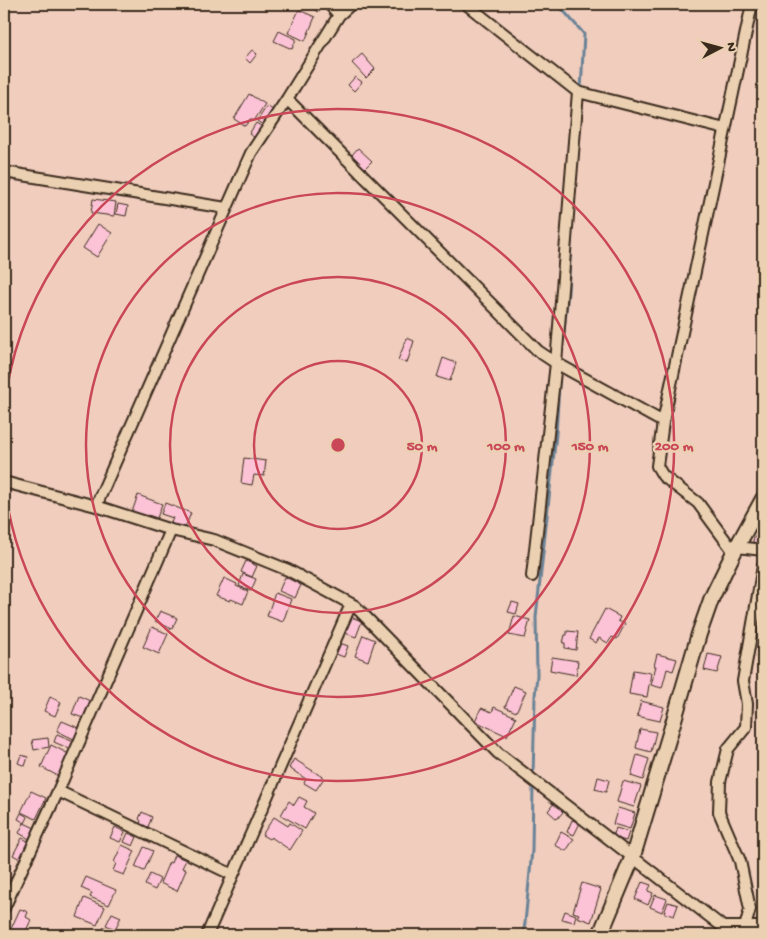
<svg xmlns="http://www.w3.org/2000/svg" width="767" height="939" viewBox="0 0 767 939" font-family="'Gochi Hand',sans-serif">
<rect width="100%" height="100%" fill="#f0cdbd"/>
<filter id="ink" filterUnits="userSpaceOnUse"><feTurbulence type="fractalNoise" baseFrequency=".02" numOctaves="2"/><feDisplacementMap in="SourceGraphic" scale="10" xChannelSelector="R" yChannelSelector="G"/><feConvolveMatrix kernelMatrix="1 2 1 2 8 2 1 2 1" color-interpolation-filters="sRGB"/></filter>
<g filter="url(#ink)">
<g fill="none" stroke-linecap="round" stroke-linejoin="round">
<path stroke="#6b8397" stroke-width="3" d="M561,4L562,9L584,34L581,90
M563,342L568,292L572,226
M533,778L535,696L537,675L536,617L556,434L560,368
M523,935L525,923L532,851L533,784"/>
</g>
<path fill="#fcc3d6" stroke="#3b2a1e" d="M310,4H326L317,12Z
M299,10L315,17L305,41L288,33Z
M279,31L296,39L292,49L274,41Z
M252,50L257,54L250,63L245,58Z
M362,54L375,69L366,78L352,63Z
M355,77L362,82L354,91L348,85Z
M249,94L265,104L254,121L250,119L245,126L234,119Z
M267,106L280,115L271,130L257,121Z
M256,123L271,132L264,143L249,134Z
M358,148L372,161L364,169L351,156Z
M93,199L116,202L114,216L91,213Z
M118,204L128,206L126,216L116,214Z
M98,224L112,233L97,257L83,248Z
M407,338L414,341L407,363L398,360Z
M443,358L456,363L450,381L437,377Z
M244,458L266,461L264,476L254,475L252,485L241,483Z
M138,495L162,504L157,518L148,515L146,520L131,515Z
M165,503L191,513L184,530L170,525L173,518L161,514Z
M754,537L763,539L762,549L752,547Z
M246,561L257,566L252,577L241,572Z
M243,574L256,579L251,591L239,586Z
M285,577L301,585L295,598L279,591Z
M224,578L237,584L236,586L248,591L243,604L231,599L230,601L216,596Z
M275,593L291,599L283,622L267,616Z
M512,602L519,604L516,614L508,612Z
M605,609L620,617L618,621L625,624L617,639L612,637L608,643L599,638L596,643L589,639Z
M160,611L177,618L172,629L155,621Z
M514,616L530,620L525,638L509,635Z
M351,617L362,621L356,637L345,633Z
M152,627L168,634L159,654L143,647Z
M567,631L578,632L576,650L565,648V643H563L565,635H567Z
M363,635L375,640L368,661L355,656Z
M340,643L348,646L344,657L336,654Z
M657,654L677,659L673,671L667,669L662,688L651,685L656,666H654Z
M708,654L722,657L717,673L704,670Z
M552,657L578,661L576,675L550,670Z
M633,670L651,673L647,697L629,694Z
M514,686L526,691L516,712L505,707Z
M79,696L90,701L83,718L72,714Z
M50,697L61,702L55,716L44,711Z
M641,701L664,707L660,721L637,716Z
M494,707L516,717L507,736L475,721L481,708L492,712Z
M62,721L81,729L76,740L57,731Z
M640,729L656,732L651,752L636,748Z
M57,734L74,741L70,749L54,742Z
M48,738L49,747L34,750L32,740Z
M51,745L69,754L58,776L41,767Z
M21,755L28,757L25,766L18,763Z
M637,755L649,759L643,780L631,776Z
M294,759L324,778L316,790L304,783L306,779L289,768Z
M598,777L609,780L606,792L595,789Z
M623,781L641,786L634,807L617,802Z
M31,791L46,798L36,819L21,812Z
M299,797L307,801L304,807L314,813L305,829L281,815L289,801L294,805Z
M554,803L563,812L557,819L548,811Z
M618,808L635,813L630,829L613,824Z
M142,812L152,817L145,834L137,830L141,821L139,819Z
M21,813L28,817L25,823L18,819Z
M274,817L288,826L290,823L302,831L290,850L271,837L269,839L262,835Z
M572,820L580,823L574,835L567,832Z
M24,823L37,829L31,840L19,833Z
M115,827L125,832L120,842L110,838Z
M616,828L629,832L626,841L613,837Z
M561,832L574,839L566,851L555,845Z
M128,833L137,837L133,846L124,842Z
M22,838L30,842L22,860L13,855Z
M122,845L135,851L124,875L113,871L116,863L114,862Z
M144,847L153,851L144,871L135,867Z
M174,855L186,860L182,868L186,870L177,891L160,883L169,862L171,863Z
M150,874L160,879L155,890L145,885Z
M86,877L116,890L109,905L90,897L92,893L81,888Z
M642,882L651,885L648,891L653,893L648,905L635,899Z
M582,883L601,889L591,922L577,917L579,914L573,912Z
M655,895L667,899L662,912L650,907Z
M84,898L105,907L97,925L77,917Z
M668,902L678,905L674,916L664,913Z
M20,909L28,912L26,917L31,920L24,935L10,931Z
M565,911L576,915L574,922L562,919Z
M112,913L121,917L115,929L106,925Z
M104,927L112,930L110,935H101Z"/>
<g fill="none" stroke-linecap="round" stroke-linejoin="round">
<g stroke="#3b2a1e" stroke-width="14">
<path id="street" d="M329,4L339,15
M466,4L578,92L725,129
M287,99L538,351L556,363L663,422
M4,172L226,208
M4,482L96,506L171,530L214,540L288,570L355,606L498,753L723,927H763
M96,506L251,153L287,99L339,15L351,4
M737,547L763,550
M734,552L698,503L663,476L657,466L663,422L752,4
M532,576L556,363L578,92
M58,791L233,875
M4,908L58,791L171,530
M745,927L750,909L740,861L719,812L720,782L728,749L746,727L747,704L743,681L763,566
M207,935L351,604"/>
</g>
<g stroke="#3b2a1e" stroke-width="18">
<path id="secondary" d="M600,935L633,856L671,730L699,634L712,597L734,552L763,499"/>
</g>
<use href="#street" stroke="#ebd1b2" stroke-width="10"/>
<use href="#secondary" stroke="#ebd1b2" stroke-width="14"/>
</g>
</g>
<g fill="none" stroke="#ca4758" stroke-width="2.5">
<circle cx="338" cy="445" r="84"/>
<circle cx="338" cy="445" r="168"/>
<circle cx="338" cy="445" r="252"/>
<path d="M4 410A336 336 0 1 1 4 480"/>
</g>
<circle cx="338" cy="445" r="8" fill="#ca4758" stroke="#ebd1b2" stroke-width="2.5"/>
<g font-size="15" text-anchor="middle" font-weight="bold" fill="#ca4758" stroke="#ebd1b2" stroke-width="5" stroke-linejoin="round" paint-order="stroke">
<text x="422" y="450">50 m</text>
<text x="506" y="450">100 m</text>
<text x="590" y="450">150 m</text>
<text x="674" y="450">200 m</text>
</g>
<rect width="767" height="939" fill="none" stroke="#ebd1b2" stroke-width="20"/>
<rect x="10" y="10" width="747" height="919" fill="none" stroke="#3b2a1e" stroke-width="2" filter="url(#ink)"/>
<g transform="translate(720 48) rotate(84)" stroke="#ebd1b2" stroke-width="4" paint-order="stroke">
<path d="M0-4L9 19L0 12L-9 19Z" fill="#3b2a1e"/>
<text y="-8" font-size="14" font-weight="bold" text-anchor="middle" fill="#3b2a1e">N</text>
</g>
</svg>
